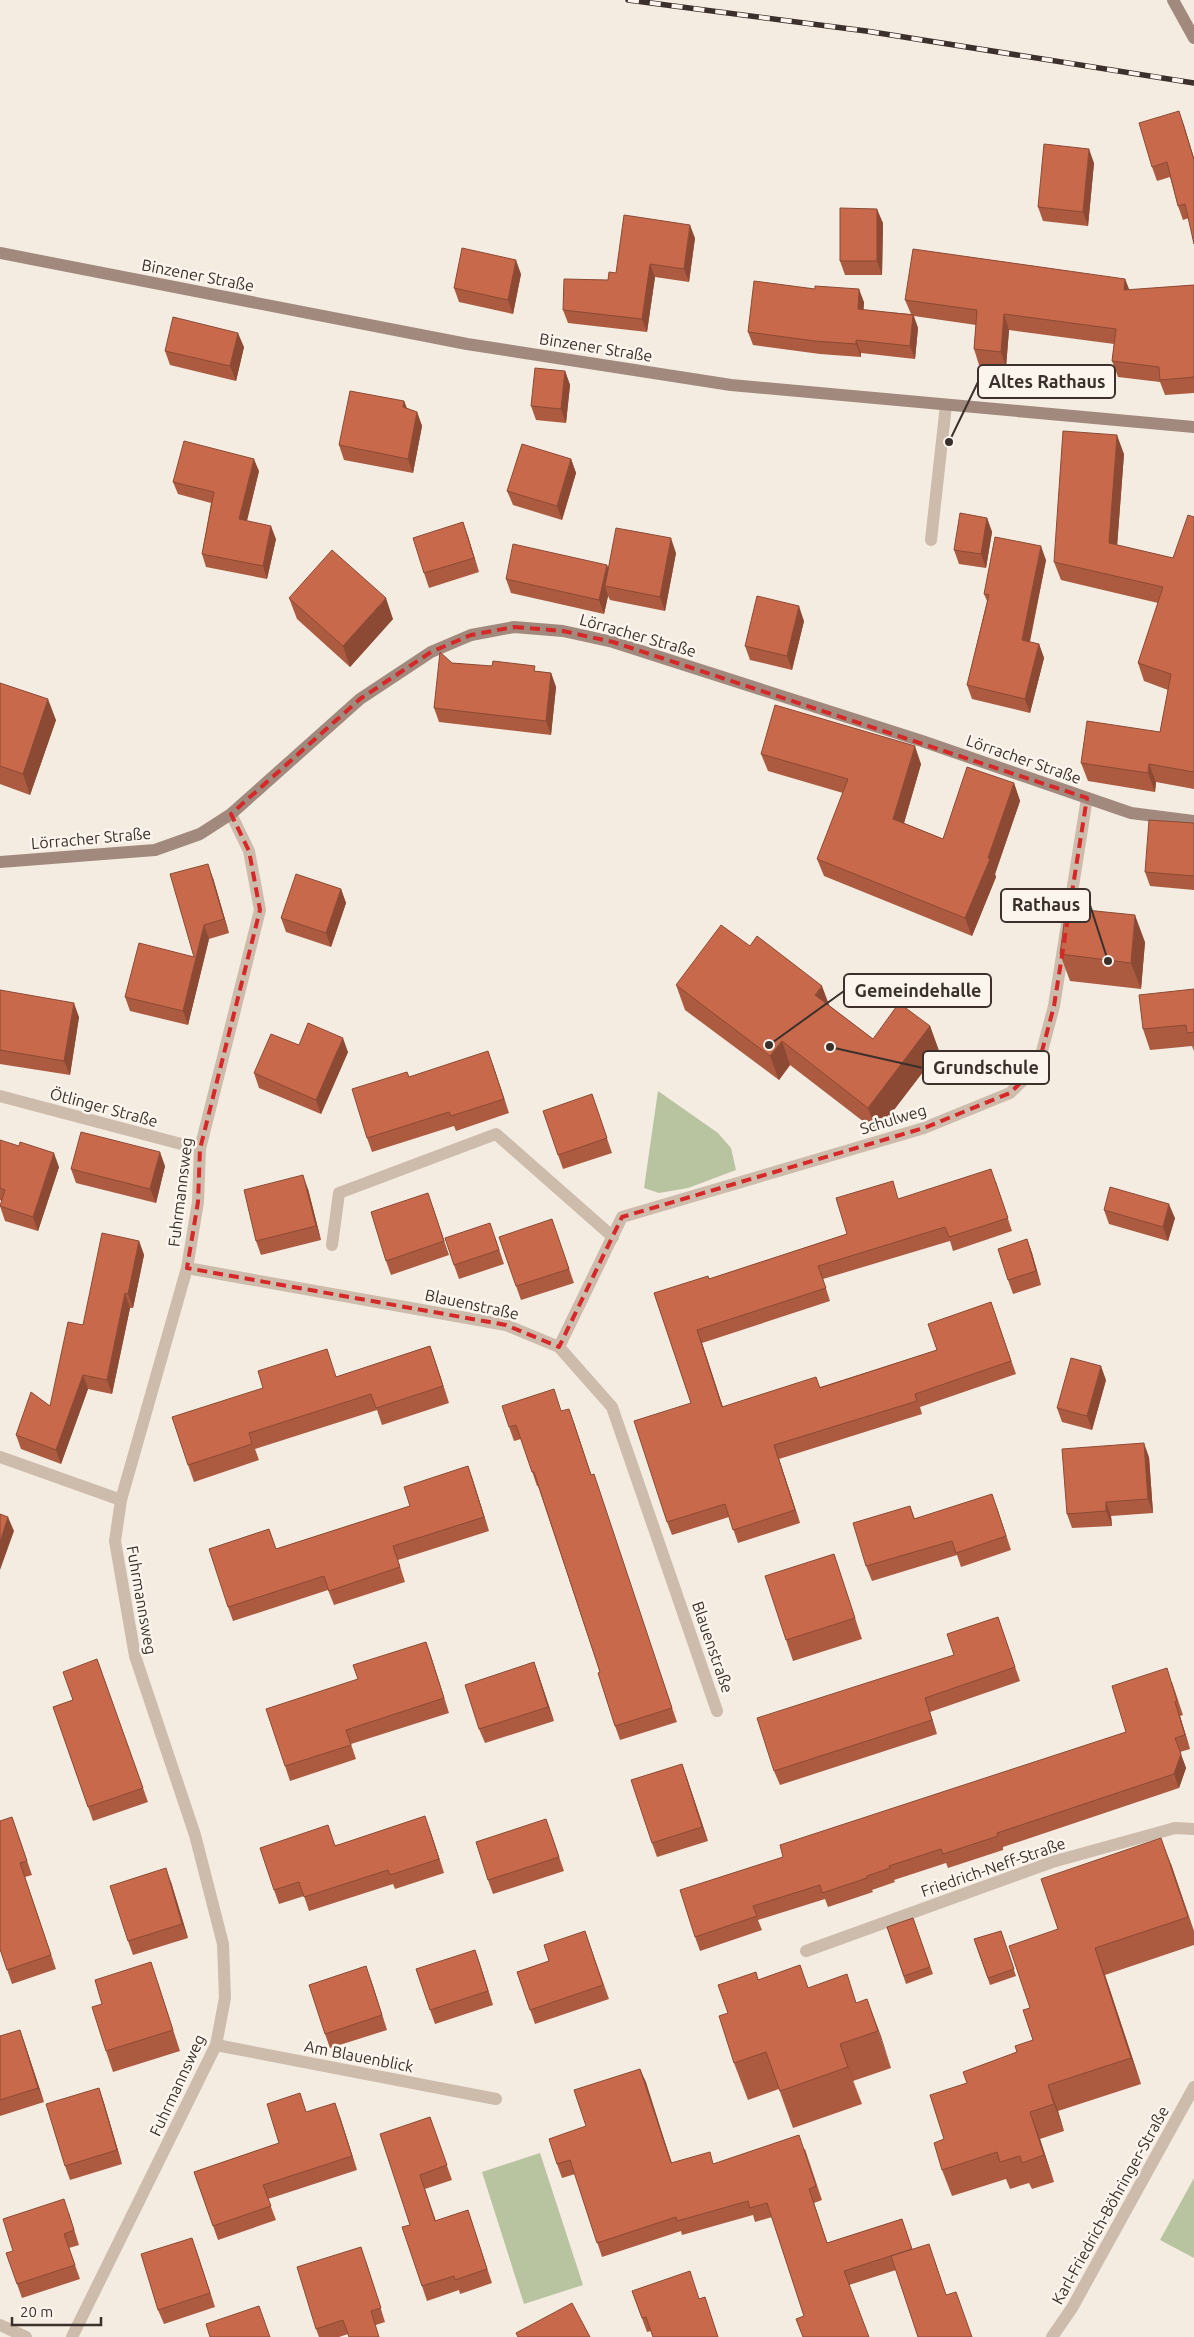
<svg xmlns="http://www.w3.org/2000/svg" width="1194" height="2337" viewBox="0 0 1194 2337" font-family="Ubuntu,sans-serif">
<rect width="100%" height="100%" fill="#f4ebe1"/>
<path fill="#b8c4a0" d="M658,1091L718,1133L731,1148L736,1170L688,1188L659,1193L644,1188Z
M540,2153L583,2285L524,2304L482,2172Z
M1194,2178V2258L1160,2240Z"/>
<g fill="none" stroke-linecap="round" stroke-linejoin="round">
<path stroke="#cdbbac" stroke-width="12" d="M332,1245L339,1193L496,1134L613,1237"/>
<path stroke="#cdbbac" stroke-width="12" d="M931,540L946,405
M0,1096L200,1149
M187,1268L506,1325L559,1347L612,1407L717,1711
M559,1347L622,1217L924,1128L1010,1093L1038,1066L1054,1006L1087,798
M0,1457L121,1500
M806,1951L1052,1862L1175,1828L1194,1829
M216,2045L496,2099
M0,2325L26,2337
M72,2337L216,2045L225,1998L223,1944L195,1835L135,1656L115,1541L121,1500L187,1268L198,1202L200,1149L260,910L249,851L231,814
M1052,2337L1072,2308L1194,2087"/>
<path stroke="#a18a7d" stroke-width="12" d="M1173,0L1194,38
M0,253L467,344L731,385L1194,427
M0,862L155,850L200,834L231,814L360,699L431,652L471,635L514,627L563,631L613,642L922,741L1131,813L1194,821"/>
<g stroke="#3b302b" stroke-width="5.5">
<path id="rail" d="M628,0L866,31L1194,83"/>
</g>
<use href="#rail" stroke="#fbf5ee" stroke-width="4" stroke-dasharray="11" stroke-linecap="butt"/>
</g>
<path fill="#ac5a40" d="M1184,125L1189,218L1183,220L1178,206L1170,177L1157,181L1152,167Z
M1094,163L1088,226L1043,221L1038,207Z
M883,223L882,275H845L840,261Z
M695,238L689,282L655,277L647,332L568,323L563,310L608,280L616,273Z
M521,274L513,314L459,302L454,288Z
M1125,279L1129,290L1194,285V393L1165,395L1160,382L1118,377L1112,361L1114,344L1009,330L1006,367L979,365L974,349L976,325L914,316L918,328L915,359L861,353V357L820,354L753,345L748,332L864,302L863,310L911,314L905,300Z
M244,347L236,381L170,365L165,351Z
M565,371L570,385L566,423L536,420L531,406Z
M404,401L407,408L417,412L422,426L413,473L344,460L339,445Z
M1124,454L1117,545L1173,558L1194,517V789L1156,782L1155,792L1088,781L1081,763L1160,732L1168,690L1144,681L1138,663L1158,603L1061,580L1054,562Z
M571,459L576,473L562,520L513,505L507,491Z
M259,471L247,521L276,539L267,579L206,567L202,554L211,503L178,494L173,482Z
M987,518L992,532L986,568L959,564L954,550Z
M463,522L479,572L429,588L424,573Z
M676,553L665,611L610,600L608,596L604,614L511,593L506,579L607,565L608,568Z
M1046,560L1030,642L1039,644L1044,658L1030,713L972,699L967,685L987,601L984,594Z
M289,598L393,619L350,667L297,619Z
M804,621L792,670L750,660L745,646Z
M452,663L551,673L556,687L551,735L439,722L434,708Z
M0,683L56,720L30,795L0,784Z
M761,754L921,764L904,823L943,839L1014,783L1020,801L995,874L996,877L972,936L824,876L817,859L843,793L768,771Z
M1194,823V890L1150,886L1145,872Z
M213,878L229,933L209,939L188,1025L130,1011L125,997L194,957Z
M341,889L346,903L331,947L286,932L281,918Z
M1145,942L1141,989L1070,981L1060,954Z
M676,985L830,1006L873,1039L930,1026L939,1051L877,1132L790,1065L779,1080L685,1010Z
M1194,989V1051L1192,1046L1150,1050L1143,1029Z
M0,990L79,1017L70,1075L0,1064Z
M299,1045L348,1052L321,1114L259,1088L254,1073Z
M493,1065L509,1113L456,1131L454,1126L372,1152L367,1138L409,1077Z
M592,1094L612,1153L563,1169L558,1155Z
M0,1140L59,1167L38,1231L5,1221L0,1206L2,1201L0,1200Z
M165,1166L156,1203L76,1183L71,1169Z
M996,1182L1012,1231L953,1251L950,1241L823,1279L830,1301L702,1343L723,1407L820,1387L937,1350L991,1302L1016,1374L920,1407L922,1414L779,1459L800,1523L738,1543L729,1517L672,1535L667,1522L691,1403L654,1293L709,1279L847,1234L899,1199Z
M308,1189L321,1240L261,1255L256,1241Z
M433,1207L449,1255L391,1275L386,1261Z
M1104,1210L1175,1218L1168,1241L1109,1224Z
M557,1234L574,1283L521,1300L516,1286Z
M495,1237L504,1264L459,1279L454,1265Z
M1027,1239L1032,1253L1041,1285L1013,1294L1008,1280Z
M139,1241L144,1255L133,1308H130L112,1394L88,1389L61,1464L21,1449L16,1435L50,1406L83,1325Z
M430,1346L449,1403L382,1425L377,1410L255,1449L259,1460L194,1482L188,1465L263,1388L336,1377Z
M1106,1380L1092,1430L1062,1422L1057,1408Z
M562,1411L574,1423L591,1475L677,1722L620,1740L615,1726L600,1672L538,1486H537L521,1439L514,1441L509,1427Z
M1149,1457L1153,1513L1111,1516L1112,1526L1072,1528L1067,1514Z
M468,1466L489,1531L398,1560L405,1582L334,1605L328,1590L233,1621L228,1607L276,1549L410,1506Z
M910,1506L915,1519L997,1508L1011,1550L961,1567L957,1555L872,1581L866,1566Z
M834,1554L862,1639L793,1661L786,1640Z
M998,1617L1020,1681L930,1712L937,1734L780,1785L774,1771L954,1655Z
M426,1642L449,1713L351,1744L356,1759L290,1781L285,1766L358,1679Z
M97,1659L148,1802L93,1821L53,1707L73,1700Z
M534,1662L554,1721L485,1743L479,1729Z
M1172,1682L1183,1715L1180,1716L1190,1749L1180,1752L1186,1768L1179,1788L1003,1847V1850L948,1868L946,1863L894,1880L895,1882L872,1890L873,1892L828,1907L825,1899L758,1920L762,1930L700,1951L695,1937L783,1857L1126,1732Z
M682,1764L708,1841L657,1857L652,1843Z
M12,1817L32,1875L25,1877L56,1969L12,1984L0,1949Z
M430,1830L444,1873L395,1889L393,1884L309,1911L304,1896L279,1904L274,1890L335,1845Z
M551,1833L564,1871L493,1894L488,1880Z
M1171,1864L1194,1931V1945L1105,1975L1141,2084L1058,2111L1064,2131L1040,2139L1054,2182L1032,2189L1029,2183L1010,2189L1006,2179L952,2196L942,2170L944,2139L967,2083L1017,2052L1033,2040L1030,2008L1058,1929Z
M171,1882L188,1938L133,1955L128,1941Z
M913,1918L933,1974L906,1984L887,1927Z
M585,1931L609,1999L535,2024L517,1972L549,1961Z
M1001,1931L1016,1976L990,1985L974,1939Z
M475,1950L493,2005L435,2024L430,2010Z
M800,1965L808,1988L857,2003L867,1999L891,2068L853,2081L862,2104L793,2128L779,2089L748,2100L734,2063L759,1980Z
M371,1980L387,2030L330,2048L325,2034Z
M158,1983L180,2051L113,2072L106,2051L102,2004Z
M20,2030L44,2102L0,2116V2036Z
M640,2069L672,2163L714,2164L805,2149L822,2200L814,2203L827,2243L902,2219L912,2249L934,2258L946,2295L972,2337L896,2270L849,2285L804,2316L772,2217L755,2222L753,2215L682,2235L681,2231L602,2257L575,2174L562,2178L557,2164L586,2126Z
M99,2088L104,2103L122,2164L70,2180L65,2166Z
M306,2112L340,2117L357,2170L268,2199L276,2220L218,2240L194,2172L279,2143Z
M430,2117L452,2180L425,2189L436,2221L468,2210L492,2283L460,2294L459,2290L427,2301L422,2286L410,2225Z
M69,2213L79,2245L69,2248L80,2279L22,2298L17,2284L13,2251Z
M192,2238L215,2307L164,2324L158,2310Z
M366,2261L385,2322L339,2337H319L316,2329Z
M632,2291L700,2299L705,2297L718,2337H653L651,2331L647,2332Z"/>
<path fill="#8c4a34" d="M1179,111L1184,125L1194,158V161Z
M1089,149L1094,163L1088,226L1083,212Z
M877,209L883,223L882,275L877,261Z
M690,225L695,238L689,282L684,269Z
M516,260L521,274L513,314L508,300Z
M650,264L655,277L647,332L642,319Z
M1125,279L1131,294L1124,290Z
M859,289L864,302L863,322L858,309Z
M1004,314L1009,330L1006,367L1001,352Z
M913,315L918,328L915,359L910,346Z
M238,333L244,347L236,381L230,366Z
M856,340L861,353V357L856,344Z
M565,371L570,385L566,423L561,409Z
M404,401L409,415L403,407Z
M417,412L422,426L413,473L408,459Z
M1117,435L1124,454L1116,561L1109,543Z
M254,459L259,471L244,532L239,519Z
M571,459L576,473L562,520L557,506Z
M987,518L992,532L986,568L981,554Z
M463,522L468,536L479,572L474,558Z
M271,526L276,539L267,579L263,566Z
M671,538L676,553L665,611L660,597Z
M1041,546L1046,560L1027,654L1022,640Z
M607,565L612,579L605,586L608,596L604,614L599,600Z
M386,598L393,619L350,667L343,646Z
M799,606L804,621L792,670L787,656Z
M1039,644L1044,658L1030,713L1025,699Z
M551,673L556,687L551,735L546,721Z
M48,699L56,720L30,795L23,774Z
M915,746L921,764L900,837L893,819Z
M1149,764L1156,782L1155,792L1148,773Z
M1014,783L1020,801L995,874L996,877L972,936L965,918L988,858Z
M208,864L213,878L229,933L224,919Z
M341,889L346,903L331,947L326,933Z
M1135,915L1145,942L1141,989L1131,963Z
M204,925L209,939L188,1025L183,1011Z
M822,986L831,1010L815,995Z
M74,1003L79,1017L70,1075L64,1061Z
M930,1026L939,1051L877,1132L868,1108Z
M343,1038L348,1052L321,1114L316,1100Z
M782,1041L790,1065L779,1080L770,1056Z
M488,1051L493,1065L509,1113L504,1099Z
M160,1152L165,1166L156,1203L150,1189Z
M54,1153L59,1167L38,1231L33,1217Z
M303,1175L308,1189L321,1240L316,1226Z
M1169,1204L1175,1218L1168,1241L1163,1227Z
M1027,1239L1032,1253L1041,1285L1036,1271Z
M139,1241L144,1255L133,1308L128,1294Z
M125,1293L130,1308L112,1394L107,1380Z
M697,1330L702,1343L727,1420L722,1407Z
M430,1346L436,1363L449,1403L443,1386Z
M1101,1366L1106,1380L1092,1430L1087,1416Z
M83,1375L88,1389L61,1464L56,1450Z
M569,1409L574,1423L596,1489L591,1475Z
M1144,1443L1149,1457L1153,1513L1148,1499Z
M774,1445L779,1459L800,1523L795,1510Z
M468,1466L473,1480L489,1531L484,1517Z
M992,1494L997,1508L1011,1550L1006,1536Z
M1106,1502L1111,1516L1112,1526L1106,1511Z
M8,1517L14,1531L0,1570V1542Z
M426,1642L431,1656L449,1713L444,1698Z
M534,1662L539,1676L554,1721L548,1707Z
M925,1698L930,1712L937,1734L932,1720Z
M1175,1702L1180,1716L1190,1749L1185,1735Z
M1175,1738L1186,1768L1179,1788L1174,1774Z
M682,1764L687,1778L708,1841L702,1827Z
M425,1816L430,1830L444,1873L439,1859Z
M1161,1838L1171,1864L1194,1932Z
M166,1868L171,1882L188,1938L182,1924Z
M1095,1948L1105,1975L1141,2084L1131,2058Z
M475,1950L480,1964L493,2005L488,1991Z
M366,1966L371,1980L387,2030L382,2015Z
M867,1999L881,2036L891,2068L878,2031Z
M20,2030L25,2044L44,2102L38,2088Z
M840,2044L862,2104L848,2067Z
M640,2069L646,2082L676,2177L671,2163Z
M1048,2085L1058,2111L1064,2131L1054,2104Z
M99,2088L104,2103L122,2164L117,2150Z
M335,2103L340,2117L357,2170L352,2156Z
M1030,2112L1040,2139L1054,2182L1044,2155Z
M192,2238L197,2252L215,2307L210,2293Z"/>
<path fill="#c8694b" stroke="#8c4a34" d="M1179,111L1194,160V244L1185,204L1178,206L1167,162L1152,167L1139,123Z
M1044,144L1089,149L1083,212L1038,207Z
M840,208L877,209V261H840Z
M624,215L690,225L684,269L650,264L642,319L563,310L564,279L608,280L609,272L616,273Z
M462,248L516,260L508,300L454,288Z
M913,249L1125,279L1124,290L1194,285V377L1160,380L1159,367L1112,361L1116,329L1004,314L1001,352L974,349L977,310L905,300Z
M754,281L815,289V286L859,289L858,309L913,315L910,346L856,340V344L815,341L748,332Z
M173,317L238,333L230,366L165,351Z
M535,368L565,371L561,409L531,406Z
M350,391L404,401L403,407L417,412L408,459L339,445Z
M1063,431L1117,435L1109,543L1173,558L1188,515L1194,517V772L1149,764L1148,773L1081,763L1087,721L1160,732L1171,674L1138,663L1163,587L1054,562Z
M184,441L254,459L239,519L271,526L263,566L202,554L214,492L173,482Z
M522,444L571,459L557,506L507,491Z
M960,513L987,518L981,554L954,550Z
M463,522L474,558L424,573L413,538Z
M616,528L671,538L660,597L605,586Z
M995,537L1041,546L1022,640L1039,644L1025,699L967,685L989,595L984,594Z
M513,544L607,565L599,600L506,579Z
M332,550L386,598L343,646L289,598Z
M757,596L799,606L787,656L745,646Z
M440,652L452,663L492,666L493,661L535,666L534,671L551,673L546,721L434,708Z
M0,683L48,699L23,774L0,766Z
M775,705L915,746L893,819L943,839L967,767L1014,783L988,858L990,859L965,918L817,859L848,779L761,754Z
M1149,820L1194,823V876L1145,872Z
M208,864L224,919L204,925L183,1011L125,997L139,943L194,957L170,874Z
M296,874L341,889L326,933L281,918Z
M1066,908L1135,915L1131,963L1060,954Z
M721,925L750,946L757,936L822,986L815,995L873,1039L899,1003L930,1026L868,1108L782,1041L770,1056L676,985Z
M1194,989V1032L1187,1033L1186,1025L1143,1029L1139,995Z
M0,990L74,1003L64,1061L0,1050Z
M308,1023L343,1038L316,1100L254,1073L271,1034L299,1045Z
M488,1051L504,1099L451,1116L449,1112L367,1138L352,1089L407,1072L409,1077Z
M592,1094L607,1138L558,1155L543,1111Z
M81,1132L160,1152L150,1189L71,1169Z
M0,1140L19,1146L20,1142L54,1153L33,1217L0,1206L5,1190L0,1188Z
M991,1169L1008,1218L949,1237L945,1227L818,1266L826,1288L697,1330L722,1407L816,1377L820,1388L937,1350L928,1324L991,1302L1011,1361L915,1394L917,1401L774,1445L795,1510L733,1530L725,1504L667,1522L634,1421L691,1403L654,1293L708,1276L709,1279L847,1234L836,1198L893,1181L898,1199Z
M303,1175L316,1226L256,1241L244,1190Z
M1110,1187L1169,1204L1163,1227L1104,1210Z
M428,1193L444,1241L386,1261L371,1212Z
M552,1219L569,1269L516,1286L499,1237Z
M490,1223L499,1250L454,1265L445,1238Z
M102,1233L139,1241L128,1294L125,1293L107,1380L83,1375L56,1450L16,1435L31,1392L50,1406L68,1322L83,1325Z
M1027,1239L1036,1271L1008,1280L998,1249Z
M430,1346L443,1386L376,1408L371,1394L249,1433L252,1444L188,1465L172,1417L263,1388L258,1371L327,1349L336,1377Z
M1071,1358L1101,1366L1087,1416L1057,1408Z
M554,1389L561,1411L569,1409L591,1475L594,1474L672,1708L615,1726L598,1673L600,1672L534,1472H532L516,1425L509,1427L502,1406Z
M1144,1443L1148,1499L1106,1502V1511L1067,1514L1062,1449Z
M468,1466L484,1517L393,1546L400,1567L329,1591L324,1576L228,1607L209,1549L269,1529L276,1549L410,1506L404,1487Z
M992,1494L1006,1536L956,1553L952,1541L866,1566L853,1523L910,1506L914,1519Z
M0,1514L8,1517L0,1542Z
M834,1554L855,1618L786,1640L765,1576Z
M998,1617L1015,1667L925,1698L932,1720L774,1771L757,1718L954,1655L947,1634Z
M426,1642L444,1698L346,1730L351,1745L285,1766L266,1709L358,1679L353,1665Z
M97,1659L143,1788L88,1807L53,1707L73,1700L63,1672Z
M534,1662L548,1707L479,1729L465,1685Z
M1167,1668L1177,1701L1175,1702L1185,1735L1175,1738L1181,1754L1174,1774L997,1833L998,1836L943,1854L941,1849L889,1866L890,1868L867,1876V1878L822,1893L820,1885L753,1906L757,1916L695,1937L680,1890L783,1857L780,1845L1126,1732L1112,1686Z
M682,1764L702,1827L652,1843L631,1780Z
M425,1816L439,1859L390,1875L388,1870L304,1897L299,1882L274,1890L260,1848L328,1825L335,1846Z
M12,1817L27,1861L20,1863L51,1955L7,1970L0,1949V1821Z
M546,1819L559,1857L488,1880L476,1842Z
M1161,1838L1188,1917L1095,1948L1131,2058L1048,2085L1054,2104L1030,2112L1044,2155L1022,2163L1020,2156L1000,2162L997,2152L942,2170L934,2143L944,2139L930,2095L967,2083L963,2072L1017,2052L1015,2046L1033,2040L1023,2010L1030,2008L1009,1946L1058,1929L1041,1879Z
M166,1868L182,1924L128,1941L110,1886Z
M913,1918L930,1967L904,1976L887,1927Z
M585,1931L603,1985L530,2010L517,1972L549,1961L544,1945Z
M1001,1931L1014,1969L988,1978L974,1939Z
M475,1950L488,1991L430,2010L416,1969Z
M151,1962L173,2030L106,2051L92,2007L102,2004L95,1980Z
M800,1965L808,1988L847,1974L856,2003L867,1999L878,2031L840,2044L848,2067L780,2091L766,2052L734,2063L719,2016L728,2013L718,1985L756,1972L758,1980Z
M366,1966L382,2015L325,2034L309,1985Z
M20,2030L38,2088L0,2100V2036Z
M640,2069L671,2163L710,2152L713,2164L799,2135L816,2186L809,2189L827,2243L902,2219L912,2249L844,2271L869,2337H803L796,2319L804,2316L767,2203L750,2208L748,2201L677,2221L676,2217L597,2243L570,2160L557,2164L549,2139L586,2126L574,2090Z
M99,2088L117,2150L65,2166L46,2104Z
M300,2093L306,2112L335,2103L352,2156L263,2185L271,2206L213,2226L194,2172L279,2143L267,2104Z
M430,2117L447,2165L420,2175L435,2221L468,2210L487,2269L455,2280L454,2276L422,2286L402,2227L410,2225L380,2134Z
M64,2199L74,2230L64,2234L75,2265L17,2284L6,2253L13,2251L3,2219Z
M192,2238L210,2293L158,2310L141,2254Z
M929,2244L946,2295L956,2292L972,2337H918L891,2256Z
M361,2247L381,2308L371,2311L379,2337H349L343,2320L316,2329L297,2267Z
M690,2271L699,2299L705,2297L718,2337H653L646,2317L642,2318L632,2291Z
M572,2303L590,2337H518L516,2333Z
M259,2306L270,2337H210L206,2324Z"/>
<path fill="none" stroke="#d62828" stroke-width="4" stroke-dasharray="10 6" stroke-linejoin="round" d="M514,627L563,631L613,642L1087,798L1054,1006L1038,1066L1010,1093L924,1128L622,1217L559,1347L506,1325L187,1268L198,1202L200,1149L260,910L249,851L231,814L360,699L431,652L471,635Z"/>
<g text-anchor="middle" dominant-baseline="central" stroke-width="5" stroke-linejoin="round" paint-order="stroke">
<g font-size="16" fill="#3b302b" stroke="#fbf5ee">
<text transform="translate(198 275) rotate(11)">Binzener Straße</text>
<text transform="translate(596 347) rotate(9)">Binzener Straße</text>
<text transform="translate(638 635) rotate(16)">Lörracher Straße</text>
<text transform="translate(1024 759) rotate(19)">Lörracher Straße</text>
<text transform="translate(91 838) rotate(-5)">Lörracher Straße</text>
<text transform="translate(104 1107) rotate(15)">Ötlinger Straße</text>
<text transform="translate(893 1119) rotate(-17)">Schulweg</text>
<text transform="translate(180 1192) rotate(-83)">Fuhrmannsweg</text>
<text transform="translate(472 1304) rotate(12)">Blauenstraße</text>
<text transform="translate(142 1600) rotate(80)">Fuhrmannsweg</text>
<text transform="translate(713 1647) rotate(71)">Blauenstraße</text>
<text transform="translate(993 1867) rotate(-19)">Friedrich-Neff-Straße</text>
<text transform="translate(359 2056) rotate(11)">Am Blauenblick</text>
<text transform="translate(177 2085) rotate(-65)">Fuhrmannsweg</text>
<text transform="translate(1110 2205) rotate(-61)">Karl-Friedrich-Böhringer-Straße</text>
</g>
</g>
<path fill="none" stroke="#3b302b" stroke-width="2" d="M949 442L978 382M1108 961L1090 905M769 1045L844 991M830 1047L923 1068"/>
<g fill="#3b302b" stroke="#fbf5ee" stroke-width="2">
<circle cx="949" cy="442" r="5"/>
<circle cx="1108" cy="961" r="5"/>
<circle cx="769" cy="1045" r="5"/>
<circle cx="830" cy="1047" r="5"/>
</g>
<g fill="#fbf5ee" stroke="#3b302b" stroke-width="2">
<rect x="978" y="365" width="137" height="33" rx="5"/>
<rect x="1001" y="889" width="89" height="33" rx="5"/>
<rect x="844" y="974" width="147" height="33" rx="5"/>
<rect x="923" y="1051" width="126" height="33" rx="5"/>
</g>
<g font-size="18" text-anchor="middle" font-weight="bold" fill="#3b302b">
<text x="1047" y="388">Altes Rathaus</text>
<text x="1046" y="911">Rathaus</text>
<text x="918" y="997">Gemeindehalle</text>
<text x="986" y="1074">Grundschule</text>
</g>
<path d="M12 2317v8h89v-8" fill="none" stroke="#3b302b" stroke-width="2.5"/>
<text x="20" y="2317" font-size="15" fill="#3b302b" stroke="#fbf5ee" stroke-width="4" paint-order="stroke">20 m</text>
</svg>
